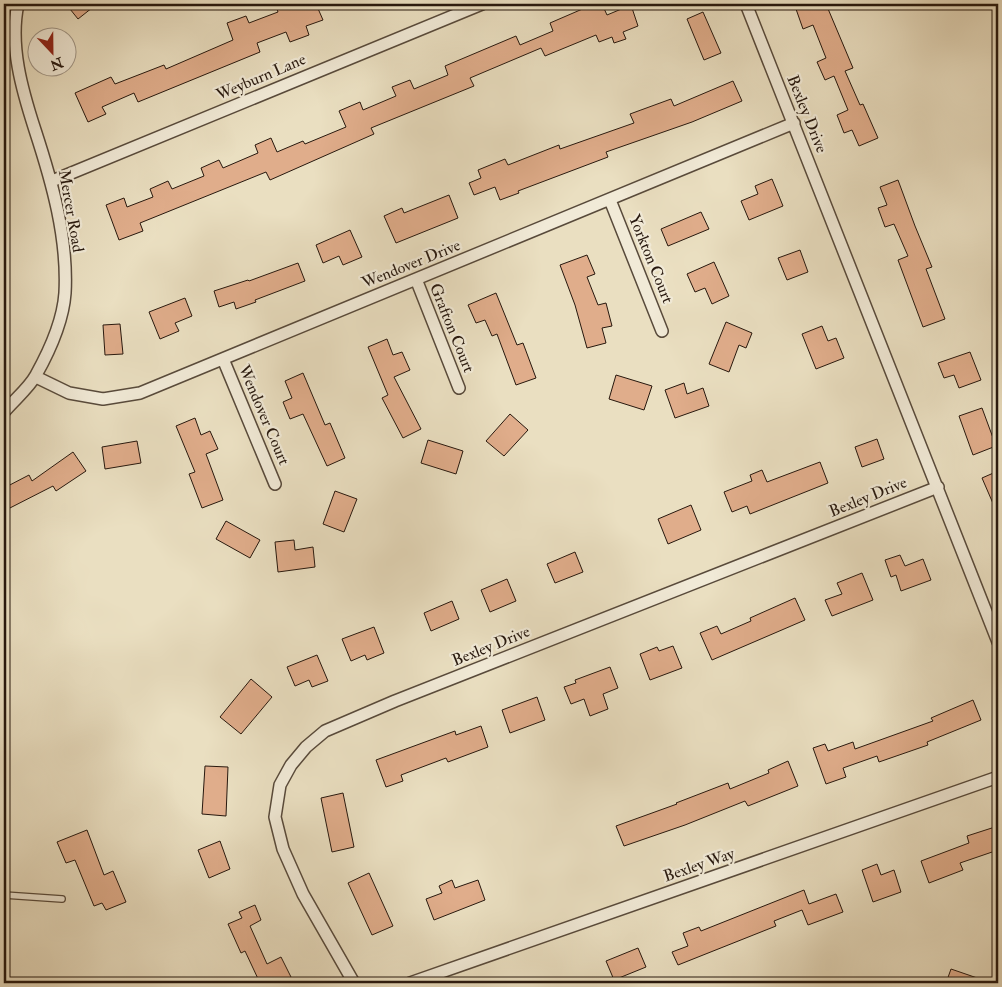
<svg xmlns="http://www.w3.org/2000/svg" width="1002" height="987" viewBox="0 0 1002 987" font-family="'IM FELL Double Pica',serif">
<rect width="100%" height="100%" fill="#eadfc1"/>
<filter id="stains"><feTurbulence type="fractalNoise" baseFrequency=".004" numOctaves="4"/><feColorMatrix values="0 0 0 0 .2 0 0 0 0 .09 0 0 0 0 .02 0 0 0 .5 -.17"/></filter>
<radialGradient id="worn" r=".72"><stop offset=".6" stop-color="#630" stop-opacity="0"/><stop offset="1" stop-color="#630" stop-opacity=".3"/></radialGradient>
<path fill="#e0ad8b" stroke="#27180e" d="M66,4H97L78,19Z
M275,4H316L323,20L306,26L309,35L290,42L286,32L257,43L260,52L138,102L134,93L102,107L106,114L88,122L75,93L111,77L115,84L164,65L166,69L233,40L227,23L246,16L249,23L278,12Z
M594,4H602L607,15L631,5L638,26L623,32L626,39L614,43L612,37L599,42L596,35L545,56L541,48L470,78L474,86L371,128L374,134L270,180L266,172L140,223L143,231L119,240L106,205L124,198L127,207L153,197L150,189L168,181L172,189L204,176L201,168L219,160L223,168L258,153L255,145L271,138L277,152L303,141L305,144L346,127L339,111L360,102L363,110L396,96L392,87L410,80L414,89L448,75L445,66L516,36L520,45L553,31L550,23Z
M810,4H826L853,68L845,71L860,105L863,104L878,138L859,146L852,130L844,133L837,115L848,110L834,76L825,80L817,62L826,58L813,25L803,29L796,9Z
M703,12L721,53L704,60L687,19Z
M733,81L742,101L692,122L606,152L608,157L518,191L519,193L500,200L495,187L474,195L469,183L481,178L478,170L505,159L508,165L559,145L560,149L634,123L630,114L671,99L674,106Z
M772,179L783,206L749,220L741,201L758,194L755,186Z
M898,180L915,226L932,267L926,269L945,319L923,327L898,260L908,256L894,224L885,227L878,208L887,205L880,187Z
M449,195L458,218L396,243L384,216L402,208L404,213Z
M701,212L709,229L668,246L661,229Z
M350,230L362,257L343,265L339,256L323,263L316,245Z
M800,250L808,272L787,280L778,258Z
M587,255L595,274L587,277L598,305L606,303L612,326L602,328L606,343L587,348L575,305L560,265Z
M714,262L729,296L712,304L705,288L695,292L687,274Z
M298,263L305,281L255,300L256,302L236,309L234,302L219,307L214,291L248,280L249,281Z
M496,293L517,345L523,343L536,378L516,385L497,334L492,336L485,320L476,323L468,305Z
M185,298L192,316L175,323L179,331L160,339L149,312Z
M726,322L752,333L746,348L739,345L729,372L709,364Z
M120,324L123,354L105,355L103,325Z
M822,326L828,341L836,338L844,358L816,369L802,334Z
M387,339L393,355L402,352L410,370L394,377L421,429L403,438L382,398L388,395L368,347Z
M970,352L981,380L959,388L954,375L944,378L938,363Z
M303,373L325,425L330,423L345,458L327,466L303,414L290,419L283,402L292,398L285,381Z
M616,375L652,386L644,410L609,399Z
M684,383L687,394L703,388L709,406L675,418L665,390Z
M982,408L996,446L973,455L959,416Z
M510,414L528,430L504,456L486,441Z
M195,418L201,435L210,431L218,449L206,454L223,500L202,508L189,474L195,472L176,426Z
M877,439L884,459L862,467L855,447Z
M428,440L463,451L456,474L421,463Z
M137,441L141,463L105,469L102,447Z
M73,452L86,471L56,491L53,486L4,511V488L29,475L32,481Z
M820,462L828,483L750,514L747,506L732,512L724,492L752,481L750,475L762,470L767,482Z
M998,471V515L982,478Z
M335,491L357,499L344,532L323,524Z
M691,505L701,530L668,544L658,519Z
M226,521L260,540L250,558L216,539Z
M294,540L295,550L313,547L315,567L278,572L275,542Z
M575,552L583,572L555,583L547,564Z
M900,555L905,566L923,559L931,580L901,591L896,575L891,577L885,560Z
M862,573L873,600L832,616L825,600L842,594L837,583Z
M507,579L516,601L490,612L481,590Z
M795,598L805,620L712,660L700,633L717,626L721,634L751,621L750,618Z
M452,601L459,619L431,631L424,613Z
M374,627L384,653L367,660L365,655L351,661L342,639Z
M673,646L682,668L650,680L640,654L657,647L659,651Z
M317,655L328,681L312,687L309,680L295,686L287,667Z
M610,667L618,688L603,694L608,709L590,716L584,699L571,704L564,687L576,683L575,680Z
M251,679L272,697L241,734L220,717Z
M537,697L545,720L510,733L502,710Z
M973,700L981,720L927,742L928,745L879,762L877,756L843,768L846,777L826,784L813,748L825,744L828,751L853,742L855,749L933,721L931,718Z
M481,726L488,747L448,762L446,758L401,775L403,781L386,787L376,760L455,731L456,735Z
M788,761L798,786L748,806L745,801L685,825L624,846L616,826L677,804L676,803L728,783L730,789L769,773L768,770Z
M205,766L228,767L226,816L202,814Z
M343,793L354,847L332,852L321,798Z
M998,826V850L960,863L963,870L929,883L921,861L969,843L967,836Z
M87,830L104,875L113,871L126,902L106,910L102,903L94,906L75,860L66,863L57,842Z
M220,841L230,869L209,878L198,850Z
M877,864L881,875L894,870L901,892L873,902L862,870Z
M369,873L393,926L372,935L348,883Z
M452,880L455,888L478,880L485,900L434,920L426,899L442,893L439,886Z
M804,890L809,904L836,894L843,912L808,925L802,910L774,921L776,926L678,965L672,952L688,946L683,933L699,927L701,931Z
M255,905L261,920L250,926L267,964L281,957L294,983H260L245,951L241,953L228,924L242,918L239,912Z
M638,948L646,967L614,980L606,961Z
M951,969L986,981V983H946Z"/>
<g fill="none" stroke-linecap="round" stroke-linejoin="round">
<g stroke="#584a3b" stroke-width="8">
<path id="lane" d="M4,895L62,899"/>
</g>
<g stroke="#584a3b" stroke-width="14">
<path id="street" d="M746,4L998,642
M52,181L482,4
M610,200L662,331
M416,279L459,388
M223,359L275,484
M36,377L69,393L103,399L140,393L794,123
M4,412C14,400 29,388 36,375C50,350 63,322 65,293C68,238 52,182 35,130C22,90 9,45 18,4
M354,983L303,894L283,849L275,817L280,785L291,765L306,747L325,731L395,701L938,487
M410,983L998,777"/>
</g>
<use href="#lane" stroke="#f1ead7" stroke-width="5.5"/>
<use href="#street" stroke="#f1ead7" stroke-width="11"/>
</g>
<g text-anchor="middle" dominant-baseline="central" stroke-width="4.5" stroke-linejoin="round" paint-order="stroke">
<g font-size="16" fill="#27180e" stroke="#f1ead7">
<text transform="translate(261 77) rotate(-23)">Weyburn Lane</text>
<text transform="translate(807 114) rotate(68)">Bexley Drive</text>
<text transform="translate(71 211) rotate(80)">Mercer Road</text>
<text transform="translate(651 259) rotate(68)">Yorkton Court</text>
<text transform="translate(411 264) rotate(-22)">Wendover Drive</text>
<text transform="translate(452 328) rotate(68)">Grafton Court</text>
<text transform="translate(264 415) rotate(67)">Wendover Court</text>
<text transform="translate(868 497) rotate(-22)">Bexley Drive</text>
<text transform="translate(491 646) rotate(-22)">Bexley Drive</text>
<text transform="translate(699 865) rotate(-19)">Bexley Way</text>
</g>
</g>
<rect width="1002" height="987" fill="none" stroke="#eadfc1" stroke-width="20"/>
<rect x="5" y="5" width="992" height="977" fill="none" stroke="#27180e" stroke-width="2.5"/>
<rect x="10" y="10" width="982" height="967" fill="none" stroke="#27180e"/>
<g transform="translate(52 52) rotate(158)"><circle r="24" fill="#f1ead7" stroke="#a09687"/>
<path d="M0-4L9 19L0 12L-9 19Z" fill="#8f2418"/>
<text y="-8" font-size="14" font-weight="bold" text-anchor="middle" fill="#27180e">N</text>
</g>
<rect width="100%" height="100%" filter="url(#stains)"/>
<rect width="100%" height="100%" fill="url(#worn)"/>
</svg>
